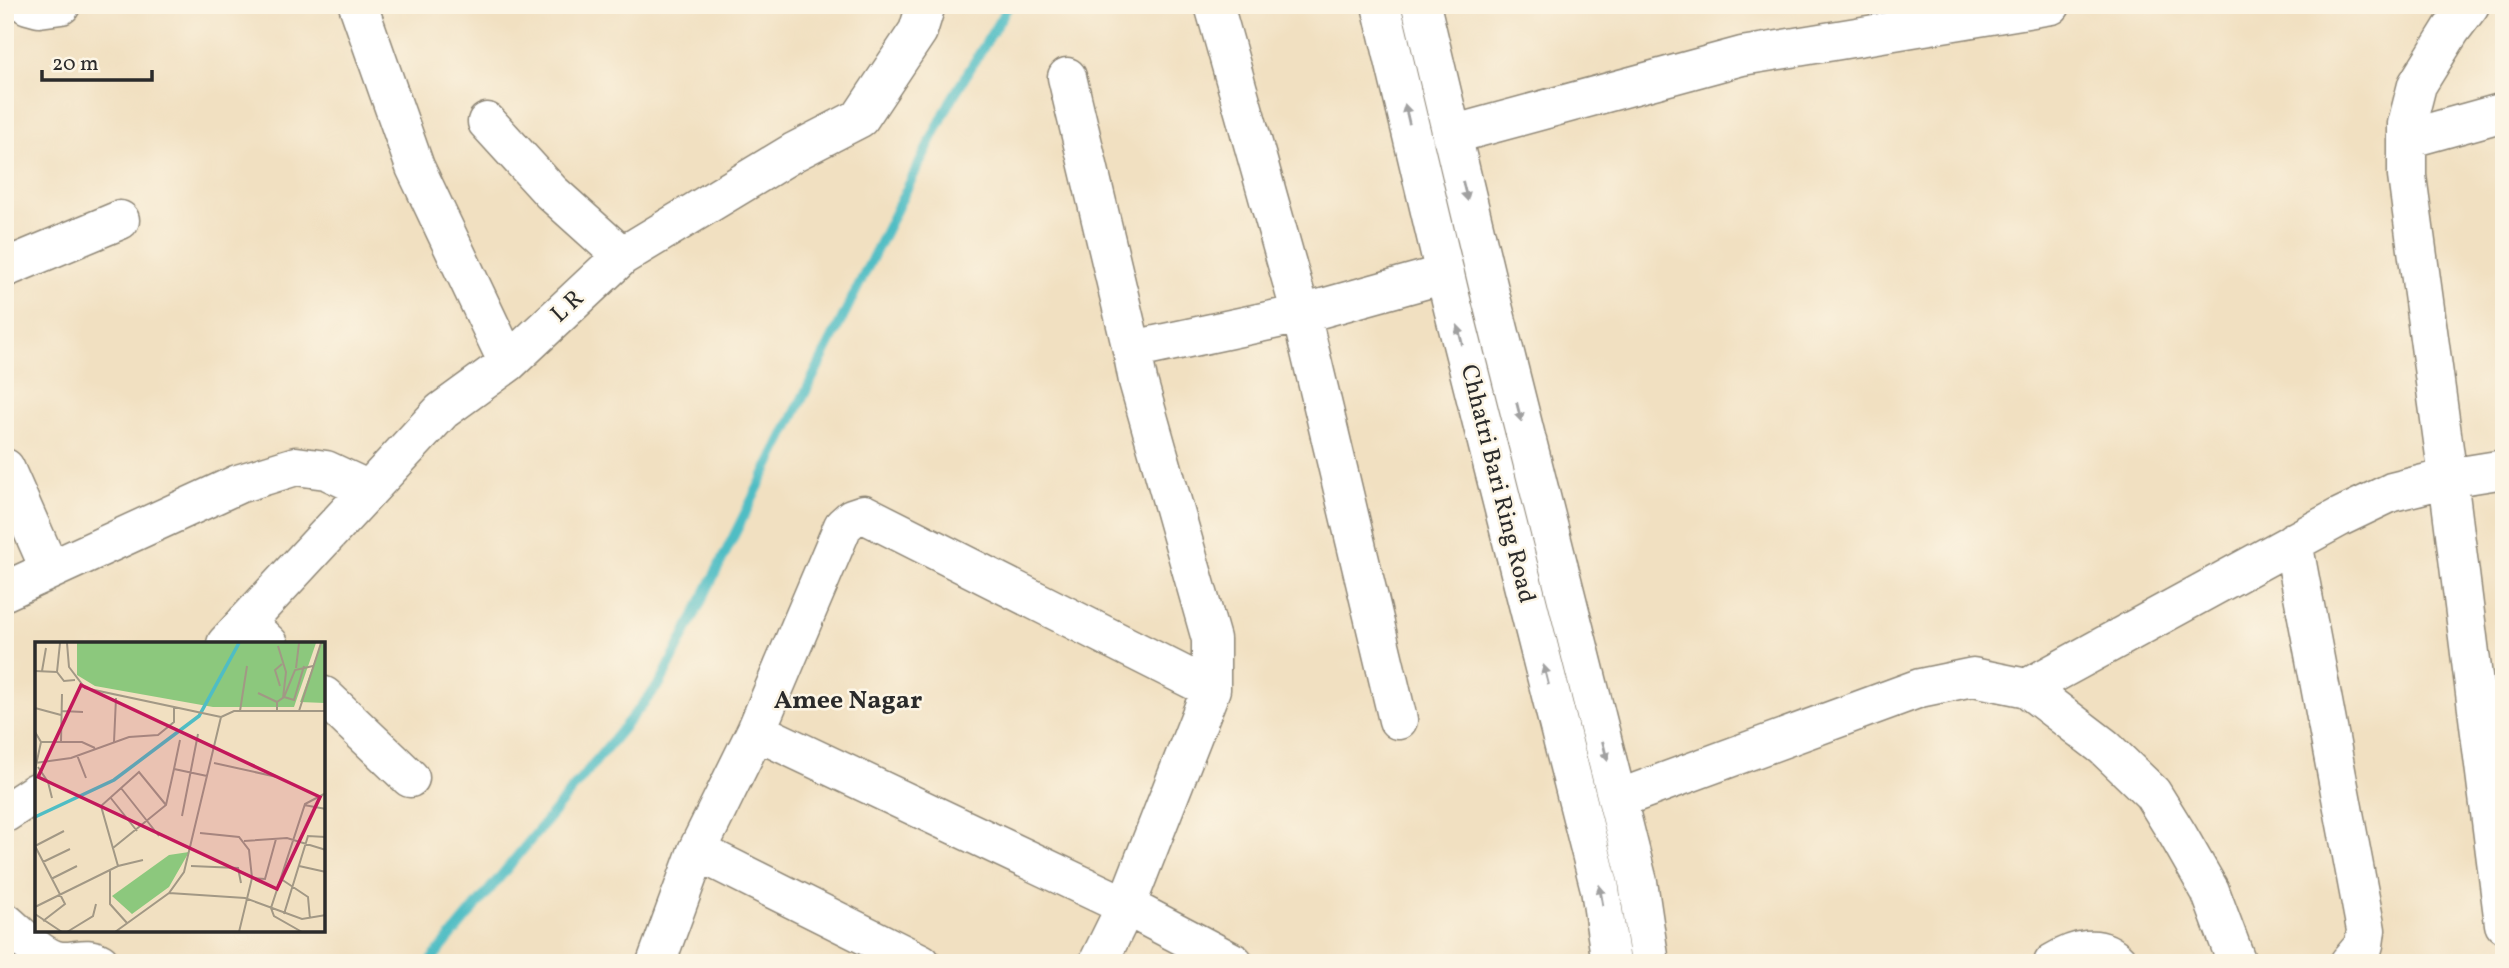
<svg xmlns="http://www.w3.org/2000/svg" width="2509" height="968" viewBox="0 0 2509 968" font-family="Vollkorn,serif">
<rect width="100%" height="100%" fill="#fcf5e5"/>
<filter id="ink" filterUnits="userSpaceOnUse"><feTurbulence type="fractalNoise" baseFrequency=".0143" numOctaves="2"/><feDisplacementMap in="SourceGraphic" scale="14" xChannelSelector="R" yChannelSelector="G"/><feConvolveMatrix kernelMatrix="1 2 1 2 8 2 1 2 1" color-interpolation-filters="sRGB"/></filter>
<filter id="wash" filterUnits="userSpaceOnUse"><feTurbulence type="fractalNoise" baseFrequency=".00686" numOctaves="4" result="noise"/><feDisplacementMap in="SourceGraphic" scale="28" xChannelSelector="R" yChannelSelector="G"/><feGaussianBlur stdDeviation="1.57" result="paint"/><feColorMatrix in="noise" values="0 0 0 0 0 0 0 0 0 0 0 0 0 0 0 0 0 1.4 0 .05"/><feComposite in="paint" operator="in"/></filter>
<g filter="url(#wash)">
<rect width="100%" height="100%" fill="#f1e0c1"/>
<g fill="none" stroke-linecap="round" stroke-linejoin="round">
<path stroke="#4fbdc4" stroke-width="10" d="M429,963L661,682L951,100L1009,5"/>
</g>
</g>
<g filter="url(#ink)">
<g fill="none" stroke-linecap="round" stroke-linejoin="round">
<g stroke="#8e8676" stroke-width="41">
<path id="minor" d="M28,5L39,8L61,5
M358,5L415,167L508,363
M1214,5L1301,314L1398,720
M2470,5L2451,30L2417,85L2407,124V176L2448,478L2504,924
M1067,77L1132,350
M487,122L551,192L622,256
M1451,135L1742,56L2051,5
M2407,139L2504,112
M5,268L120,220
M5,468L50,570
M2293,542L2366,930L2364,945L2349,963
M5,591L238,484L296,466L326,470L369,490
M246,622L269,644
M226,644L442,411L508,363L622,256L794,152L860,118L918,31L926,5
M2027,688L2340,517L2392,492L2448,478L2504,469
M324,696L410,778
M756,731L1126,906L1234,963
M1618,799L1920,688L1973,677L2027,688L2104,747L2152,793L2178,835L2210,891L2237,963
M5,813L37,792
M697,851L921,963
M5,922C21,935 41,959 61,961C76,962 87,955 100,963
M656,963L697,851L756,731L843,526L852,518L864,514L1211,689
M1098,963L1126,906L1211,689V639L1138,381L1132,350L1301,314L1445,274
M2053,963C2074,950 2100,941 2119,963"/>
</g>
<g stroke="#8e8676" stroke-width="41">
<path id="major" d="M1381,5L1453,308L1600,889L1611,963
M1421,5L1491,298L1638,882L1650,963"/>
</g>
<use href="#minor" stroke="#fff" stroke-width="38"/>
<use href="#major" stroke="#fff" stroke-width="38"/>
</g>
<defs><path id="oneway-solid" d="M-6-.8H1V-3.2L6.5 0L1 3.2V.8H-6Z" transform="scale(1.75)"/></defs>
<g fill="#a0a0a0">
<use href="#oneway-solid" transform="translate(1407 114) rotate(-103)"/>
<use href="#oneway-solid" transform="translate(1465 191) rotate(76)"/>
<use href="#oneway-solid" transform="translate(1460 335) rotate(-104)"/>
<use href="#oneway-solid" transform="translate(1519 412) rotate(76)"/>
<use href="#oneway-solid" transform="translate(1546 675) rotate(-104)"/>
<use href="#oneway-solid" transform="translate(1605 751) rotate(76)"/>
<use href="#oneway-solid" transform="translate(1601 895) rotate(-100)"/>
</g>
</g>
<g text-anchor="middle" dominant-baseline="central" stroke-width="5" stroke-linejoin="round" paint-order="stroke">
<g font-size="24" fill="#2b2b2b" stroke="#fcf5e5">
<text transform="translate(568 307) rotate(-43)">L R</text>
<text transform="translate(1497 484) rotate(76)">Chhatri Bari Ring Road</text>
</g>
<g font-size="26" font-weight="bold" fill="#2b2b2b" stroke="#fcf5e5">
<text x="848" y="701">Amee Nagar</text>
</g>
</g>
<g transform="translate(35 642)">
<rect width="290" height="290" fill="#f1e0c1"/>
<path d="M42,1H281L259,65H178L60,44L42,33ZM286,1H290V61L265,60ZM154,210L134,245L97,272L77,254L134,213Z" fill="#8cc87d"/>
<path fill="none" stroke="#4fbdc4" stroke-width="3.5" d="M0,175L79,138L164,74L204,1"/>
<path fill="none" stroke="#a29885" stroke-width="2" d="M25,1L22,30L29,39L40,38M32,1L34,25L50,46L186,75M243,4L251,30L248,56M261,26L264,1M0,29L22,30M7,29L11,6M245,44L240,28L247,22M223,51L242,60M249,55L259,58L269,24M0,66L26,73M27,69L48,70M205,69L212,24M242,69V60L249,55L260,28L278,24M264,69L286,1M0,90L6,100L0,128M6,100H47L60,106M26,100L27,52M79,100L81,56M42,113L51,136M0,121L36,116L94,95L123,93L139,80V65M179,121L242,135M3,125L13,140L17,156M139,127L145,98M86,146L124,194M75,155L102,189M269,163L291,167M147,174L163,92M165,191L204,195L214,208L217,236L204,290M209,199L252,196L291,208M0,204L30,262L8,279M0,204L29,189M78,206L131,163L139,127L172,134M8,220L35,207M83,224L66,164L104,130L131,163M156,224L203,226L206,241M264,224L291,230M75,229V262L92,281M217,236L230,237L241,197M16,237L42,224M246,237L273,255L275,277M134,251L210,256L267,277L291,273M0,265L83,224L108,218M0,272L27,290M249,272L273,194L291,195M32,290L58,274L61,262M80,290L134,251L149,230L186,75L199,69H291M267,290L239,274L236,266L270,162L291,151"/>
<path fill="#c2185b" fill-opacity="0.15" stroke="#c2185b" stroke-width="3.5" d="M46,43L285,155L242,247L3,135Z"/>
<rect width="290" height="290" fill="none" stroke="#2b2b2b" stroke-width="3.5"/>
</g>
<rect width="2509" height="968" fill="none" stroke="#fcf5e5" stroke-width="28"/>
<path d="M42 70v10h110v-10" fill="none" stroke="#2b2b2b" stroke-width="3.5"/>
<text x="52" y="70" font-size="21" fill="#2b2b2b" stroke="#fcf5e5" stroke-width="5" paint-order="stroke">20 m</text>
</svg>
